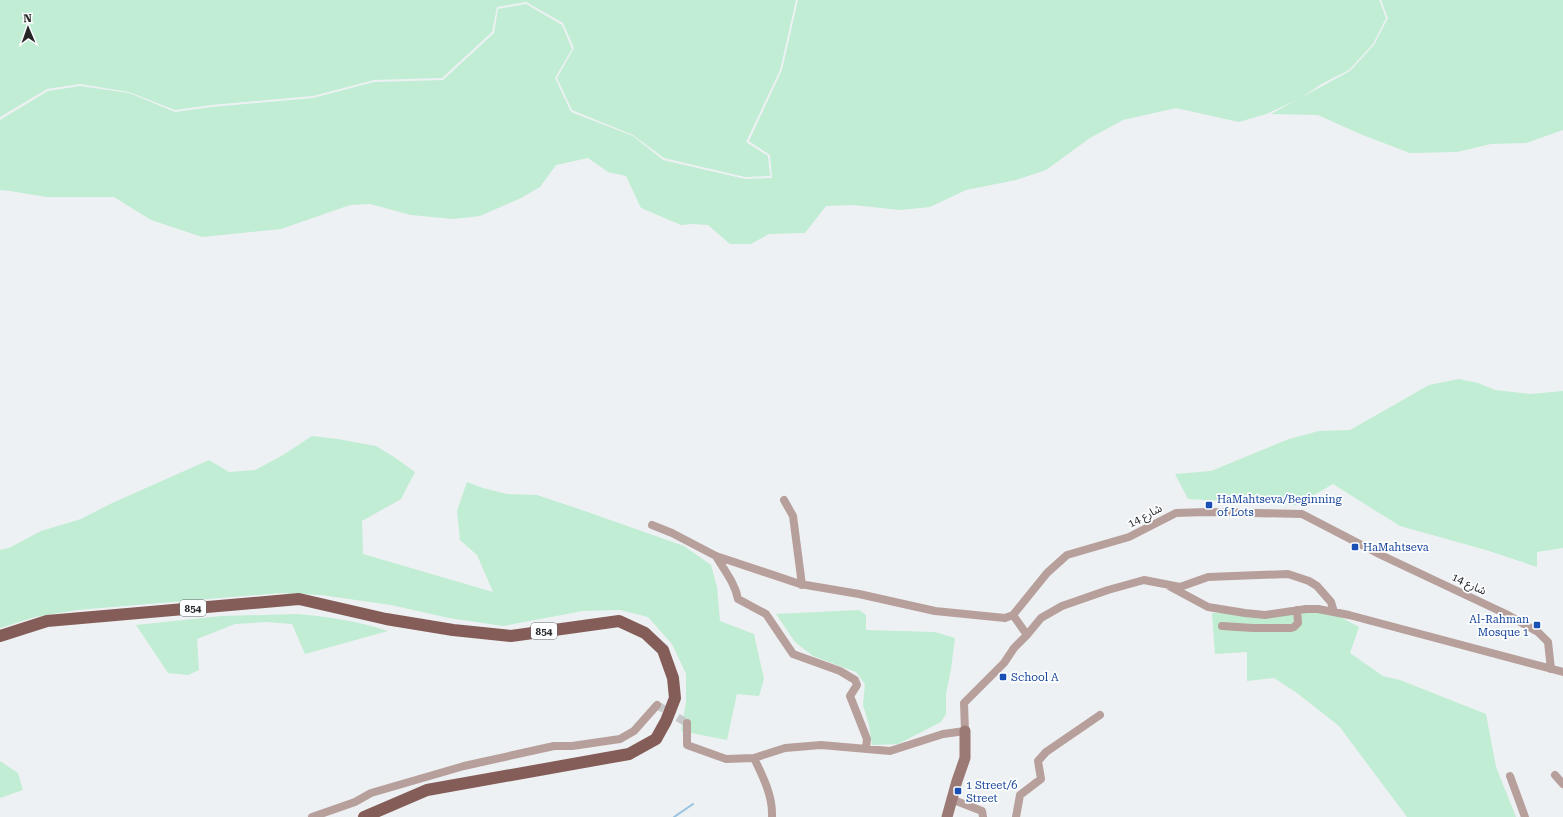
<svg xmlns="http://www.w3.org/2000/svg" width="1563" height="817" viewBox="0 0 1563 817" font-family="'Roboto Serif','Noto Sans Arabic',serif">
<rect width="100%" height="100%" fill="#eef1f3"/>
<path fill="#c0edd3" d="M0,0H796L780,70L746,142L768,156L770,176L745,177L664,158L633,135L572,110L557,78L574,48L563,23L526,2L497,7L492,32L442,78L374,80L313,96L211,105L175,110L129,92L80,84L47,89L0,117Z
M798,0H1379L1386,18L1373,44L1349,70L1323,83L1299,99L1266,114L1239,122L1176,108L1123,120L1090,138L1046,170L1016,180L966,190L930,207L900,210L853,205L826,206L805,233L769,234L751,244H730L708,225L692,224L681,225L641,208L626,176L608,172L588,158L556,165L540,187L521,198L480,216L453,219L411,215L370,204L350,205L281,229L202,237L151,220L114,197H47L10,191L0,190V120L48,91L80,86L129,93L175,112L212,107L313,98L374,82L443,80L494,33L498,9L526,4L562,25L572,49L555,78L571,112L633,136L663,160L745,179L772,178L770,155L749,141L782,70Z
M1381,0H1563V130L1526,143L1491,144L1457,152L1410,153L1360,134L1318,115L1271,114L1350,71L1374,45L1388,18Z
M1459,379L1478,383L1495,390L1530,394L1563,391V548L1537,552V567L1486,550L1400,526L1333,484L1297,505L1188,499L1175,474L1211,471L1289,439L1319,431L1350,430L1429,385Z
M312,436L338,439L376,446L394,457L415,472L401,499L362,521L363,554L493,592L477,555L460,540L457,511L467,482L483,488L507,494L537,495L579,509L684,546L711,565L717,587L720,621L754,634L764,679L759,696L737,694L727,740L681,731L686,702V674L672,644L648,617L620,610L583,611L503,626L449,618L391,605L321,595L281,593L77,610L35,617L0,628V550L9,548L41,531L81,519L110,504L209,460L229,472L255,470L283,455Z
M1320,606L1359,627L1350,653L1383,676L1400,680L1486,714L1496,767L1516,817H1407L1339,726L1297,693L1274,678L1247,681V652L1215,654L1212,613L1265,611Z
M859,610L866,615V630L935,632L955,638L951,669L946,694V714L941,722L898,744L872,745L869,725L863,705L865,684L856,672L813,656L795,642L776,614Z
M298,614C330,617 357,621 388,631L305,654L292,624L266,622L235,624L197,639L199,670L188,675L168,673L136,625L221,616Z
M0,761L18,773L23,790L0,798Z"/>
<g fill="none" stroke-linecap="round" stroke-linejoin="round">
<path stroke="#97c2e0" stroke-width="2" d="M674,817L693,804"/>
<path stroke="#c6c8ca" stroke-width="8" stroke-dasharray="8 4" stroke-linecap="butt" d="M657,705L687,723"/>
<path stroke="#b7a09c" stroke-width="8" d="M784,500L793,516L802,585
M652,525L672,533L716,556L800,584L859,594L935,611L1005,618L1013,615
M716,556C724,570 735,583 738,599L766,614L793,654L840,671L855,680L857,685L850,696L867,739L866,748
M1169,586L1208,607L1245,613L1265,615L1306,609H1318L1349,615L1563,672
M1222,626L1253,628H1291L1294,627L1298,623L1297,610
M1027,635L1041,618L1062,606L1108,590L1144,580L1180,587L1208,577L1288,574L1309,581L1317,586L1331,602L1334,612
M687,723V745L726,759L754,758L785,748L821,745L890,751L943,734L965,731L964,703L1004,663L1014,648L1027,635L1013,615L1047,573L1067,555L1129,537L1176,513L1206,512L1302,514L1381,555L1506,614L1538,632L1548,642L1551,669
M754,758C763,777 773,796 772,817
M1555,775L1563,784
M1510,776L1525,817
M951,799L982,811L983,817
M312,817L355,802L371,793L464,766L554,746H572L620,739L634,731L657,705
M1016,817L1020,795L1041,779L1038,761L1046,752L1100,715"/>
<path stroke="#9b7974" stroke-width="11" d="M947,817L957,781L965,758V731"/>
<path stroke="#855d58" stroke-width="12" d="M0,636L47,621L299,599L386,619L453,630L511,636L619,621L645,633L663,650L673,678L675,698L666,721L656,739L629,754L427,790L364,817"/>
</g>
<g fill="#1a4fb4" stroke="#fdfeff" stroke-width="1.5">
<rect x="1205" y="501" width="8" height="8" rx="2"/>
<rect x="1351" y="543" width="8" height="8" rx="2"/>
<rect x="1533" y="621" width="8" height="8" rx="2"/>
<rect x="999" y="673" width="8" height="8" rx="2"/>
<rect x="954" y="787" width="8" height="8" rx="2"/>
</g>
<g text-anchor="middle" dominant-baseline="central" stroke-width="3.5" stroke-linejoin="round" paint-order="stroke">
<g fill="#fdfeff" stroke="#666768" stroke-width="1">
<rect x="180" y="600" width="26" height="16" rx="3"/>
<rect x="531" y="623" width="26" height="16" rx="3"/>
</g>
<g font-size="10" font-weight="bold" fill="#262627">
<text x="193" y="608">854</text>
<text x="544" y="631">854</text>
</g>
<g font-size="11" fill="#164399" stroke="#fdfeff" text-anchor="start">
<text x="1217" y="499">HaMahtseva/Beginning<tspan x="1217" dy="13">of Lots</tspan></text>
<text x="1363" y="547">HaMahtseva</text>
<text x="1529" y="619" text-anchor="end">Al-Rahman<tspan x="1529" dy="13">Mosque 1</tspan></text>
<text x="1011" y="677">School A</text>
<text x="966" y="785">1 Street/6<tspan x="966" dy="13">Street</tspan></text>
</g>
<g font-size="11" fill="#262627" stroke="#fdfeff">
<text transform="translate(1145 516) rotate(-28)">شارع 14</text>
<text transform="translate(1469 584) rotate(25)">شارع 14</text>
</g>
</g>
<g transform="translate(28 28) rotate(358)" stroke="#fdfeff" stroke-width="3" paint-order="stroke">
<path d="M0-3L7 15L0 10L-7 15Z" fill="#262627"/>
<text y="-6" font-size="11" font-weight="bold" text-anchor="middle" fill="#262627">N</text>
</g>
</svg>
